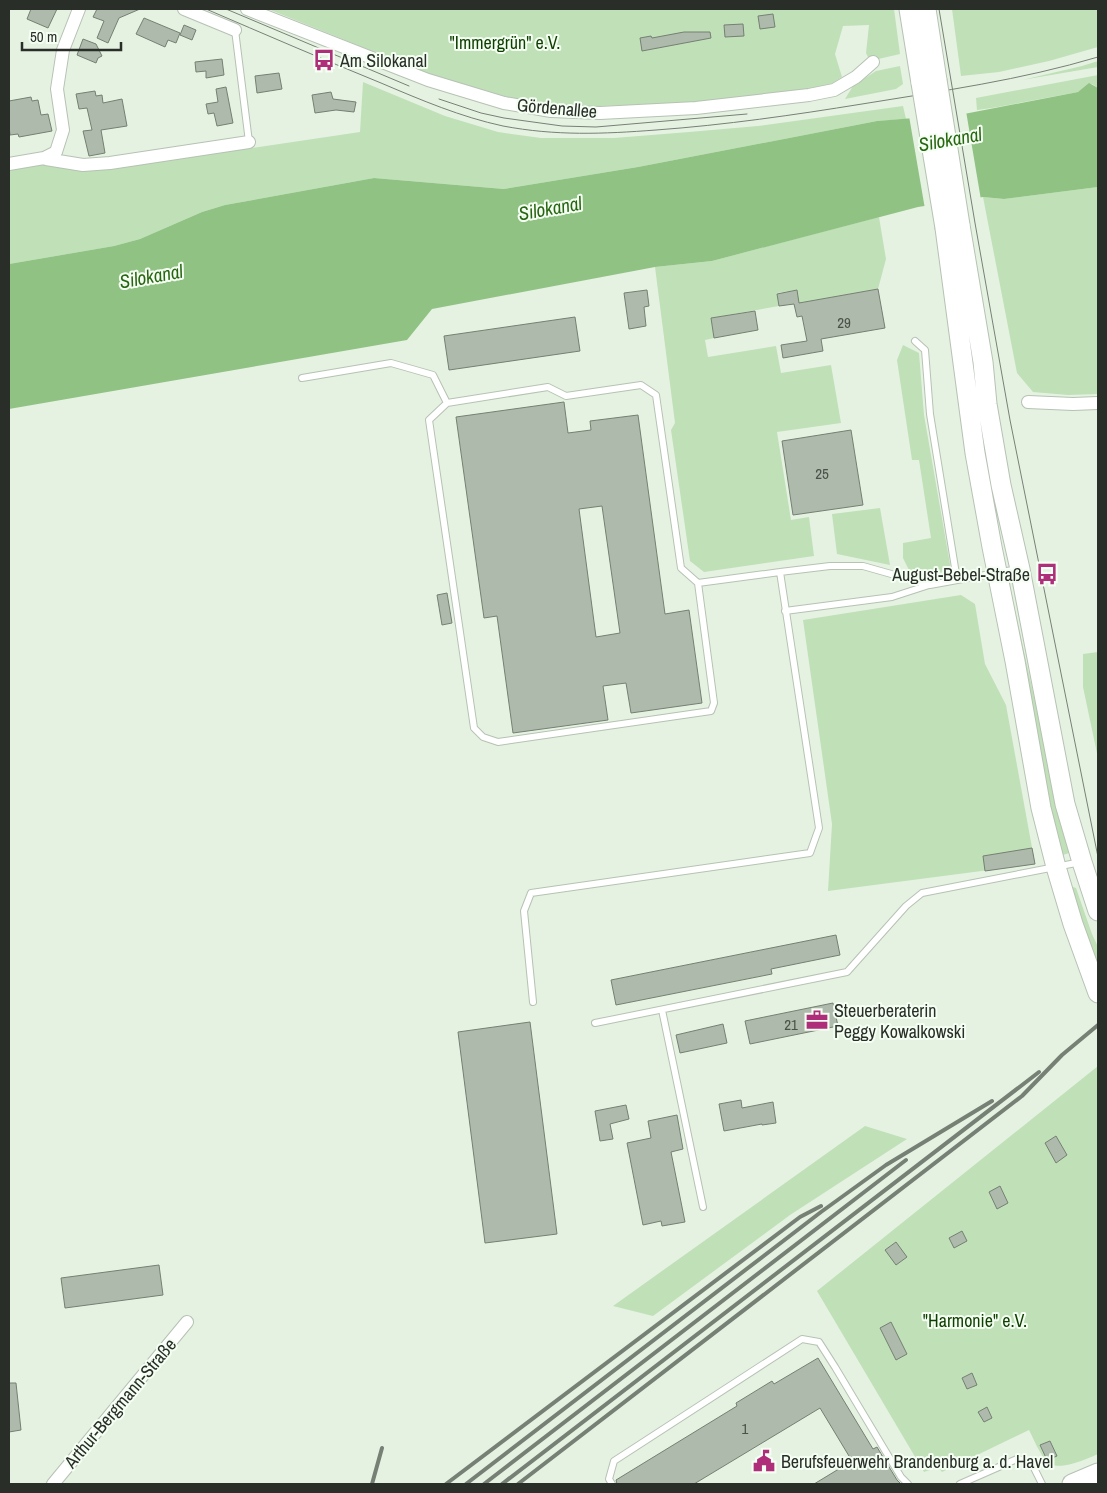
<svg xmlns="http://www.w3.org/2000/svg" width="1107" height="1493" viewBox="0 0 1107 1493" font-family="'Archivo Narrow',sans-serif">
<rect width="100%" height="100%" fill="#e5f2e2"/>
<path fill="#c0e0b8" d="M268,9H894L900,54L870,61L866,53L869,25L843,26L835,54L842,77L829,85L808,90L697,103L599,106L557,105L518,100L429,74Z
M952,9H1098V47L1049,61L999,72L961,76Z
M1098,61V67L1022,80L1082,66Z
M900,66L903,84L896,89L845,99L853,86L876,71Z
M1098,75V88L1092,84L1078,92L992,108L977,110L976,98Z
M363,82L445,116L498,132L541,138H614L689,132L758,126L903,106L906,119L877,121L638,167L504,189L374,178L225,205L202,212L140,239L114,246L9,264V169L39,164L211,154L360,132Z
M1098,187V394L1068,395L1033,392L1017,373L983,197L1004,199Z
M879,217L886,259L878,289L799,303L797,290L777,293L779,306L711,318L714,338L705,340L708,357L776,346L781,373L831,365L841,423L777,432L791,520L809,517L814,556L704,572L690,561L671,430L675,423L655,267L712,261Z
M903,345L919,353L924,415L951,570L938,573L909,570L903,558V543L931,538L919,460H912L897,360Z
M880,508L890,565L837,554L832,514Z
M961,595L975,604L985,664L1006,705L1035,864L828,891L832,824L803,620Z
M1014,606L1034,697L1072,852L1060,856L1012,607Z
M1098,652V758L1083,687V654Z
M1073,887L1076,888L1092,934L1098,947V971L1070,888Z
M1098,1066V1454C1087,1459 1056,1473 1046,1461C1039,1452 1034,1440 1029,1430L942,1472L938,1467L924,1472L817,1291Z
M865,1126L907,1139L790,1215L653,1316L613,1306Z"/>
<path fill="#90c283" d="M1089,83L1098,88V187L1004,199L983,197L918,207L712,261L655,267L432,309L407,340L9,409V264L114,246L140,239L202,212L225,205L374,178L504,189L638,167L877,121L964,114L1078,92Z"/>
<path fill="#e5f2e2" d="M966,111L981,200L925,209L909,116Z"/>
<path fill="#aebaab" stroke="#758072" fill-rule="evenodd" d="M31,9H57L48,28L27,19Z
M97,9H140L119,18L108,43L97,38L104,21L93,17Z
M773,14L775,27L760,29L758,16Z
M144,18L180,33L176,43L168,40L165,47L136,34Z
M743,24L744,36L725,37L724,25Z
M184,25L196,30L192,40L180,35Z
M684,32H710L711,38L642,51L640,38L651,36L652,38Z
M83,39L96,44L102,56L98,58L96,63L77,55Z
M222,59L224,75L206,78V71L196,72L195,62Z
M279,73L282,89L257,93L255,76Z
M226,87L233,123L217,126L214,113L208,114L206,104L218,102L216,89Z
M95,91L96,96L102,95L103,103L122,99L127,126L101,130L105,153L89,156L83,131L92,130L87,108L79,109L76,94Z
M331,92L333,99L356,102L354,112L336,110L315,113L312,95Z
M31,97L32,101L38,100L41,115L48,114L52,131L19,137L18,134L10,135L9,126V101Z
M878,289L885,328L821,339L823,351L783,358L781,345L807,341L802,316L797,317L794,304L779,306L777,294L797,290L799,303Z
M647,290L649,306L644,307L646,326L629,329L624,293Z
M755,311L758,330L714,338L711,318Z
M575,317L580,351L449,370L444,336Z
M564,402L568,433L591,430L590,421L638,415L665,614L689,610L702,703L631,713L626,683L603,686L608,720L513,733L497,616L484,618L456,417ZM602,506L620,633L596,637L579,509Z
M851,430L863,505L793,515L782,441Z
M447,593L452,623L442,625L437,595Z
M1032,848L1035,864L985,871L983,856Z
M836,935L840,955L771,969L772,974L616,1005L611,980Z
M833,1003L838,1026L750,1044L745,1021Z
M530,1022L557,1234L485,1243L458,1032Z
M723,1024L727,1043L680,1053L676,1035Z
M741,1100L742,1108L773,1102L776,1123L762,1125V1124L724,1131L719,1104Z
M626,1105L629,1119L610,1124L613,1139L600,1141L595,1111Z
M677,1115L683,1149L671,1152L685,1222L662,1226L661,1221L643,1225L627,1143L651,1138L648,1121Z
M1056,1136L1067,1155L1056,1163L1045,1143Z
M1000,1186L1008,1203L997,1209L989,1192Z
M962,1231L967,1241L954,1248L949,1238Z
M896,1242L907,1257L896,1265L885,1250Z
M159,1265L163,1295L65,1308L61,1278Z
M891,1322L907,1354L896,1360L880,1328Z
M818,1358L873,1449L877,1447L897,1480L901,1484H814L852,1461L820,1408L694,1484H617L616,1480L737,1406L736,1403L772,1381L774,1384Z
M972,1373L977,1385L967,1389L962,1378Z
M9,1383H16L21,1430L9,1432Z
M987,1407L992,1418L984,1422L978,1412Z
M1050,1441L1057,1456L1047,1460L1040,1445Z"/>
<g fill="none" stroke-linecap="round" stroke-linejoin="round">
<g stroke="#b6c2b3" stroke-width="8">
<path id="service" d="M235,30L249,142
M915,341L925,350L930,414L957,580
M302,378L391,363L433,375L447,403
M698,583L714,703L711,711L498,742L483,737L474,728L429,420L447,403L548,387L566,396L641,385L656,395L681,568L698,583L780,572
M785,611L892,597L929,585
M533,1002L524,911L531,893L810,853L819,828L780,572L830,566H863L930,585L1018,569
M662,1010L703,1207
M595,1023L847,972L906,906L922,893L1081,862
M612,1484L609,1479L614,1461L802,1339L819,1342L835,1367L901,1477L908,1484
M960,1484L1017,1459L1031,1462L1042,1484"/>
</g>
<g stroke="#b6c2b3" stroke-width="14">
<path id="minor" d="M184,9L235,30
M247,9L428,80L504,103L551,111L600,113L696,108L809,95L834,90L856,77L873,62
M44,158L46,159L83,165L110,163L249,142
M9,164L44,158L56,152L63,130L57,89L63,50L79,9
M1028,402L1073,404L1098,403
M53,1484L187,1322"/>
</g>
<g stroke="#b6c2b3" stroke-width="21">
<path id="primary" d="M909,9L921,83
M926,9L937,80
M960,225L983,362L987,404L1001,485L1020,569L1065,804L1082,862L1098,911
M945,228L975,453L992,547L1015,661L1041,808L1056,867L1073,924L1098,993
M1072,1484L1098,1473"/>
</g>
<use href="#service" stroke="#fff" stroke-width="6"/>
<use href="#minor" stroke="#fff" stroke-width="12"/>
<use href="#primary" stroke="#fff" stroke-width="19"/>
<path stroke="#778075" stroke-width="1" d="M206,9C264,34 322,59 381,83C421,100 461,117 503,126C556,136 603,134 656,130C725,125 794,115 862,104C942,91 1021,80 1098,57
M226,9L409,86
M939,9L975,223L1010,420L1098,857
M439,99L481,113L504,118L562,126L596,127L747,114"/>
<path stroke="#778075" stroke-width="4" d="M372,1484L382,1448
M446,1484L800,1217L821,1206
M466,1484L821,1212L886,1165L992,1101
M484,1484L906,1160
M502,1484L1039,1072
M518,1484L1022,1096L1062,1055L1098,1025"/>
<g stroke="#b6c2b3" stroke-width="21" stroke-linecap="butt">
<path id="primary-bridge" d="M937,80L960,225
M921,83L945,228"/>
</g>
<use href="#primary-bridge" stroke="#fff" stroke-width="19"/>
</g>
<defs>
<g id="bus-bare" transform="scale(1.725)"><path d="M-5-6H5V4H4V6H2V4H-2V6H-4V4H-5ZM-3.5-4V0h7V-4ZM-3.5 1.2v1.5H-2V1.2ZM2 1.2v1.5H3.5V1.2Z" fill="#af2e7a" stroke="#f4fef2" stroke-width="2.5" paint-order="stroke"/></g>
<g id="office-bare" transform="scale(1.725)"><path d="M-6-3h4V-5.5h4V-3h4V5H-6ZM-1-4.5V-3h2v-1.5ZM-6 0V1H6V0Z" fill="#af2e7a" stroke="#f4fef2" stroke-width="2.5" paint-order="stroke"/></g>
<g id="civic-bare" transform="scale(1.725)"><path d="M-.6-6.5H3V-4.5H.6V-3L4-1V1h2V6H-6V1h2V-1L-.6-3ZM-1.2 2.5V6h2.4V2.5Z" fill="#af2e7a" stroke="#f4fef2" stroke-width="2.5" paint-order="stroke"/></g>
</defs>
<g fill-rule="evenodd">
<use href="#bus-bare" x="324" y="60"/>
<use href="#bus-bare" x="1047" y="574"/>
<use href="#office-bare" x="817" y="1020"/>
<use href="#civic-bare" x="764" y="1461"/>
</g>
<g text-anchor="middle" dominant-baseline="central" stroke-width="4" stroke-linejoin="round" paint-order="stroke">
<g font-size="15" fill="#4a5149">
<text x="844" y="322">29</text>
<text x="822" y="473">25</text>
<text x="791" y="1024">21</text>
<text x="745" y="1428">1</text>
</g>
<g font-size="18" fill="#0f3f00" stroke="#f4fef2">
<text x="505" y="42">"Immergrün" e.V.</text>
<text x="975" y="1320">"Harmonie" e.V.</text>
</g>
<g font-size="18" fill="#292e28" stroke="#f4fef2" text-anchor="start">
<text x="340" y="60">Am Silokanal</text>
<text x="1030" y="574" text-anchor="end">August-Bebel-Straße</text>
<text x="834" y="1010">Steuerberaterin<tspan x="834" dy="21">Peggy Kowalkowski</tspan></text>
<text x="781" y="1461">Berufsfeuerwehr Brandenburg a. d. Havel</text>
</g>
<g font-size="18" fill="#292e28" stroke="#f4fef2">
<text transform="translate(557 108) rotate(5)">Gördenallee</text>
<text transform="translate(120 1403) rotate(-50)">Arthur-Bergmann-Straße</text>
</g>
<g font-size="19" font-style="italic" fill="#276610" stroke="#f4fef2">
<text transform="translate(950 139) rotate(-10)">Silokanal</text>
<text transform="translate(550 208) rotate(-10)">Silokanal</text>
<text transform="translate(151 276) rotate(-10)">Silokanal</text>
</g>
</g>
<rect width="1107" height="1493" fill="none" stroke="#292e28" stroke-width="20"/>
<path d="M22 42v8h99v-8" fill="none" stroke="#292e28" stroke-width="2.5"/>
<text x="30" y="42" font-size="15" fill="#292e28" stroke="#f4fef2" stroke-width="4" paint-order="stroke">50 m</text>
</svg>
